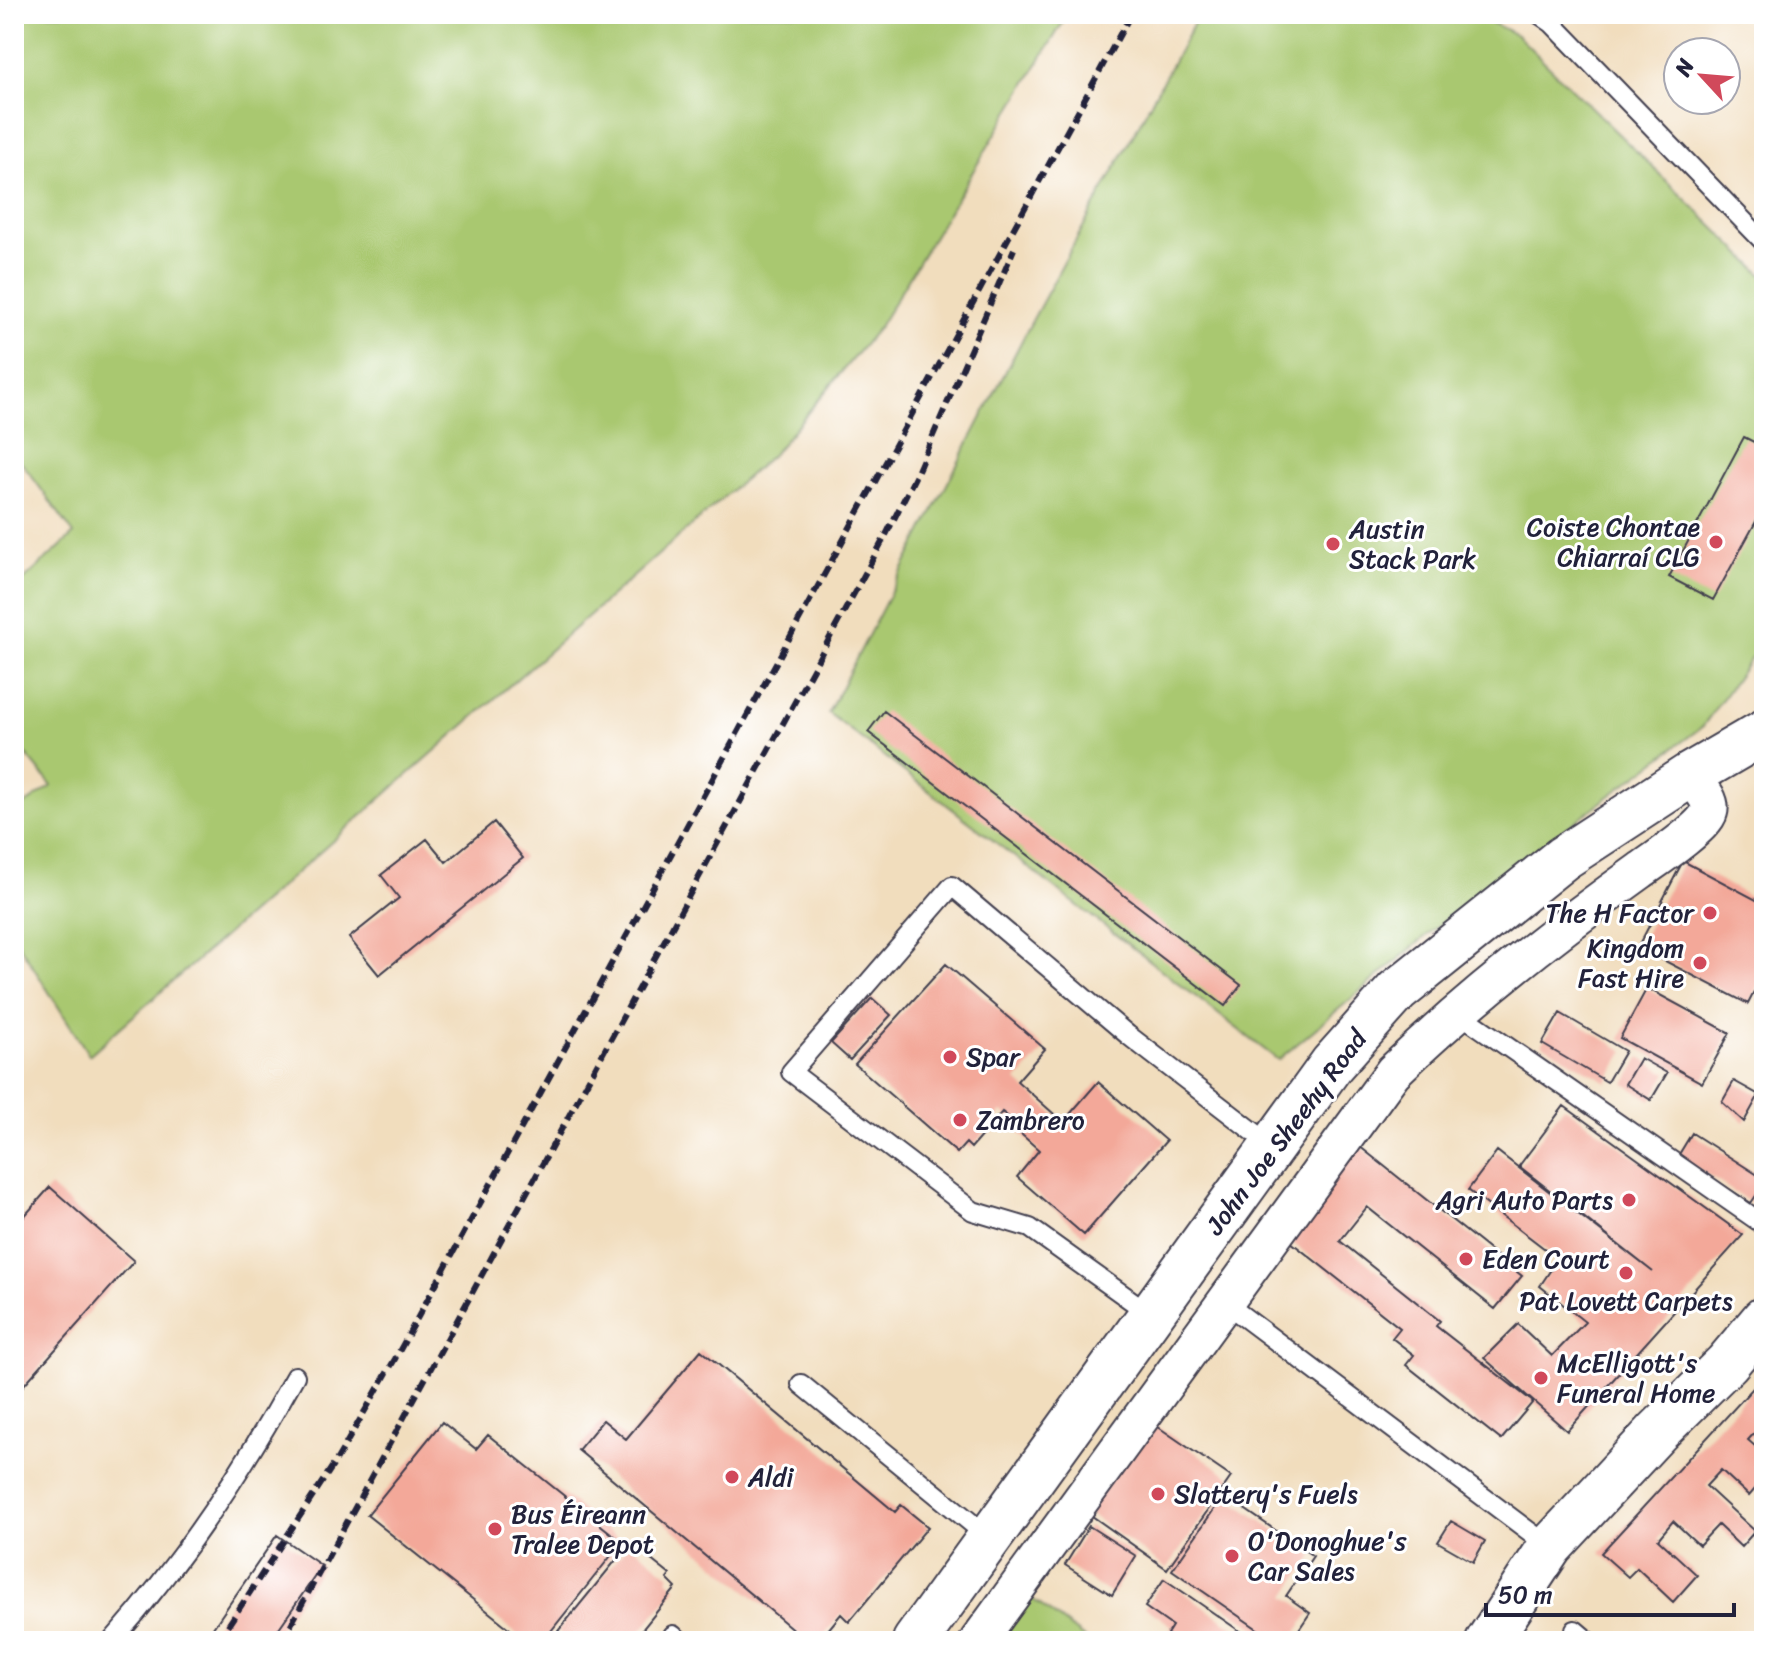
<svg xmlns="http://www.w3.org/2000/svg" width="1778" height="1655" viewBox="0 0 1778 1655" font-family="Sriracha,sans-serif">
<rect width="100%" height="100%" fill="#fff"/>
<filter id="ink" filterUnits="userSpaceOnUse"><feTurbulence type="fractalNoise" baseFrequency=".0125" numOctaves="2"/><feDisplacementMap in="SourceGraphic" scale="16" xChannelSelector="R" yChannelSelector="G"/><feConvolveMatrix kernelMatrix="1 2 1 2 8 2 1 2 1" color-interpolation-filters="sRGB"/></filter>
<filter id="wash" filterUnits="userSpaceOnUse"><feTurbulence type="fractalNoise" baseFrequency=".006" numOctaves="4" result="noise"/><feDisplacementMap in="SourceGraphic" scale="32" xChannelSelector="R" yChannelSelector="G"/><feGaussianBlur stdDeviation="1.8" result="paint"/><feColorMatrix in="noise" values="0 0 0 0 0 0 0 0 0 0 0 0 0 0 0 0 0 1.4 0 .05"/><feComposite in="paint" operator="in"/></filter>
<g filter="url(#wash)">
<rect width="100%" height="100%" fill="#f1ddbd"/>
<path fill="#a9c870" stroke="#667556" stroke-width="2" d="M14,14H1068L879,327L774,453L89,1055L14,937V812L52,786L14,740V589L74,534L14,452Z
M1199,14H1474L1517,35L1764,276V640L1703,726L1462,906L1278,1060L828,713L1032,321Z
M1031,1598L1088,1641H1013L1001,1633Z"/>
<g id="blocks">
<path fill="#f3a899" d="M1744,437L1764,447V507L1713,600L1669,577Z
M884,711L1241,985L1225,1006L868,732Z
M494,822L523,858L379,975L349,938L399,898L381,875L427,839L446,862Z
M1683,861L1764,904V973L1748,1004L1638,947Z
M946,964L1045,1049L1017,1081L1063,1122L1098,1082L1166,1141L1084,1235L1017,1177L1039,1150L1013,1127L1016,1123L1002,1112L971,1148L966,1143L957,1153L855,1064Z
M1647,988L1730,1033L1702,1083L1620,1038Z
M872,998L891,1015L850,1060L831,1043Z
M1560,1013L1625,1051L1607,1082L1542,1044Z
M1640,1058L1667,1073L1651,1100L1625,1084Z
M1734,1081L1759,1095L1744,1122L1722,1102Z
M1564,1106L1743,1235L1567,1431L1484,1358L1518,1324L1552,1356L1585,1322L1540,1286L1558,1259L1468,1190L1497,1151L1653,1272L1519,1166Z
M1692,1133L1764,1179V1184L1751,1203L1678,1156Z
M1359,1146L1522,1276L1495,1309L1367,1207L1340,1241L1440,1321L1436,1326L1533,1402L1501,1440L1406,1365L1414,1355L1392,1338L1400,1328L1286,1238Z
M50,1187L134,1261L14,1396V1228Z
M701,1350L895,1512L901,1505L928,1527L849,1622L841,1614L819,1641H807L578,1450L603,1420L626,1439Z
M1764,1376V1436L1757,1430L1748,1440L1764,1454V1483L1762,1481L1749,1496L1721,1470L1706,1486L1755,1531L1741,1547L1718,1525L1699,1545L1673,1521L1658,1539L1697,1575L1673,1602L1637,1568L1628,1577L1601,1553Z
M1148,1420L1231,1477L1167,1569L1085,1511Z
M442,1422L476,1449L488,1435L622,1542L543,1641H525L367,1515Z
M1224,1495L1313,1556L1286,1596L1310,1613L1291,1641H1275L1172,1570Z
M1451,1521L1485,1541L1473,1562L1438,1542Z
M1089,1526L1136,1556L1112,1595L1065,1565Z
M277,1535L322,1566L270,1641H204Z
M630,1543L670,1575L667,1579L676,1588L633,1641L622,1634L616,1641H570L558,1631Z
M1164,1579L1192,1598L1254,1641H1177L1167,1634L1172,1626L1145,1607Z"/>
</g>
</g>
<g filter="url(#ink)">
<use href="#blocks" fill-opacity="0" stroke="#413e4e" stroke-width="2"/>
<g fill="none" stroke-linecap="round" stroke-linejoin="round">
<g stroke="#413e4e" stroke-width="22">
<path id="service" d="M1539,14L1552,23L1764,242
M1456,1011L1764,1225
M1224,1302L1550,1547
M1150,1314L1030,1228L973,1211L791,1072L952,886L1128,1035L1272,1146
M801,1384L991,1539
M1575,1630L1588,1641
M673,1635L679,1641
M112,1641C184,1560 243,1470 295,1376"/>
</g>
<g stroke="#413e4e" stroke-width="40">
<path id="minor" d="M978,1641L1393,1072C1470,998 1553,933 1640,871C1654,861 1706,826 1709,812C1713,799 1697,785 1690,775"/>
</g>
<g stroke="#413e4e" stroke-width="48">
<path id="secondary" d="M915,1641L1332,1064L1397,991L1563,858L1690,775L1764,732
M1488,1641L1550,1547L1657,1432L1727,1363L1764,1319"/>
</g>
<use href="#service" stroke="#fff" stroke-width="18"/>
<use href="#minor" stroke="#fff" stroke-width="36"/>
<use href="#secondary" stroke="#fff" stroke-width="44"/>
<path stroke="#22223b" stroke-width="6" stroke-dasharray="12 6" stroke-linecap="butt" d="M218,1641L336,1461L395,1359L1131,14
M282,1641L887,533L916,475L1014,249"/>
</g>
</g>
<g fill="#d1495b" stroke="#fff" stroke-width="3">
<circle cx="1716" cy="542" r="8"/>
<circle cx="1333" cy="544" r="8"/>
<circle cx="1710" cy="913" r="8"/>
<circle cx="1700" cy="963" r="8"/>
<circle cx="950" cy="1057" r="8"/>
<circle cx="960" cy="1120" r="8"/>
<circle cx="1629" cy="1200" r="8"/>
<circle cx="1466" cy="1259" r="8"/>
<circle cx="1626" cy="1273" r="8"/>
<circle cx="1541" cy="1378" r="8"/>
<circle cx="732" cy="1477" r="8"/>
<circle cx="1158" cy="1494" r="8"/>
<circle cx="495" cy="1529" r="8"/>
<circle cx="1232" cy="1556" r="8"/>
</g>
<g text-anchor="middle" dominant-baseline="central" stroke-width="6" stroke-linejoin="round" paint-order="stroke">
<g font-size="26" fill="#22223b" stroke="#fff" text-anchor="start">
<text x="1700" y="527" text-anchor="end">Coiste Chontae<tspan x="1700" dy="30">Chiarraí CLG</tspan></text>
<text x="1349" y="529">Austin<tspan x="1349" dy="30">Stack Park</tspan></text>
<text x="1694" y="913" text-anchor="end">The H Factor</text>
<text x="1684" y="948" text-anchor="end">Kingdom<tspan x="1684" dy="30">Fast Hire</tspan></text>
<text x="966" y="1057">Spar</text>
<text x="976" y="1120">Zambrero</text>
<text x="1613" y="1200" text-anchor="end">Agri Auto Parts</text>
<text x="1482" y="1259">Eden Court</text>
<text x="1626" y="1301" text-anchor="middle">Pat Lovett Carpets</text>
<text x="1557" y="1363">McElligott's<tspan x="1557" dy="30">Funeral Home</tspan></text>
<text x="748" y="1477">Aldi</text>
<text x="1174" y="1494">Slattery's Fuels</text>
<text x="511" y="1514">Bus Éireann<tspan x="511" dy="30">Tralee Depot</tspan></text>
<text x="1248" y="1541">O'Donoghue's<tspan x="1248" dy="30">Car Sales</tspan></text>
</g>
<g font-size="26" fill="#22223b" stroke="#fff">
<text transform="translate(1286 1132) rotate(-53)">John Joe Sheehy Road</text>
</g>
</g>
<rect width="1778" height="1655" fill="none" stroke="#fff" stroke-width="48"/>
<g transform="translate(1702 76) rotate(296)"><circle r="38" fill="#ffffff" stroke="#a7a7b1" stroke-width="2"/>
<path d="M0-6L14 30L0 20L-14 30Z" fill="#d1495b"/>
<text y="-12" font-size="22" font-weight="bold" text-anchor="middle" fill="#22223b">N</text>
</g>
<path d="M1486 1603v12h248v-12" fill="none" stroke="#22223b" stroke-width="4"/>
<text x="1498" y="1603" font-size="24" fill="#22223b" stroke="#ffffff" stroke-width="6" paint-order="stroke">50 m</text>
</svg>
